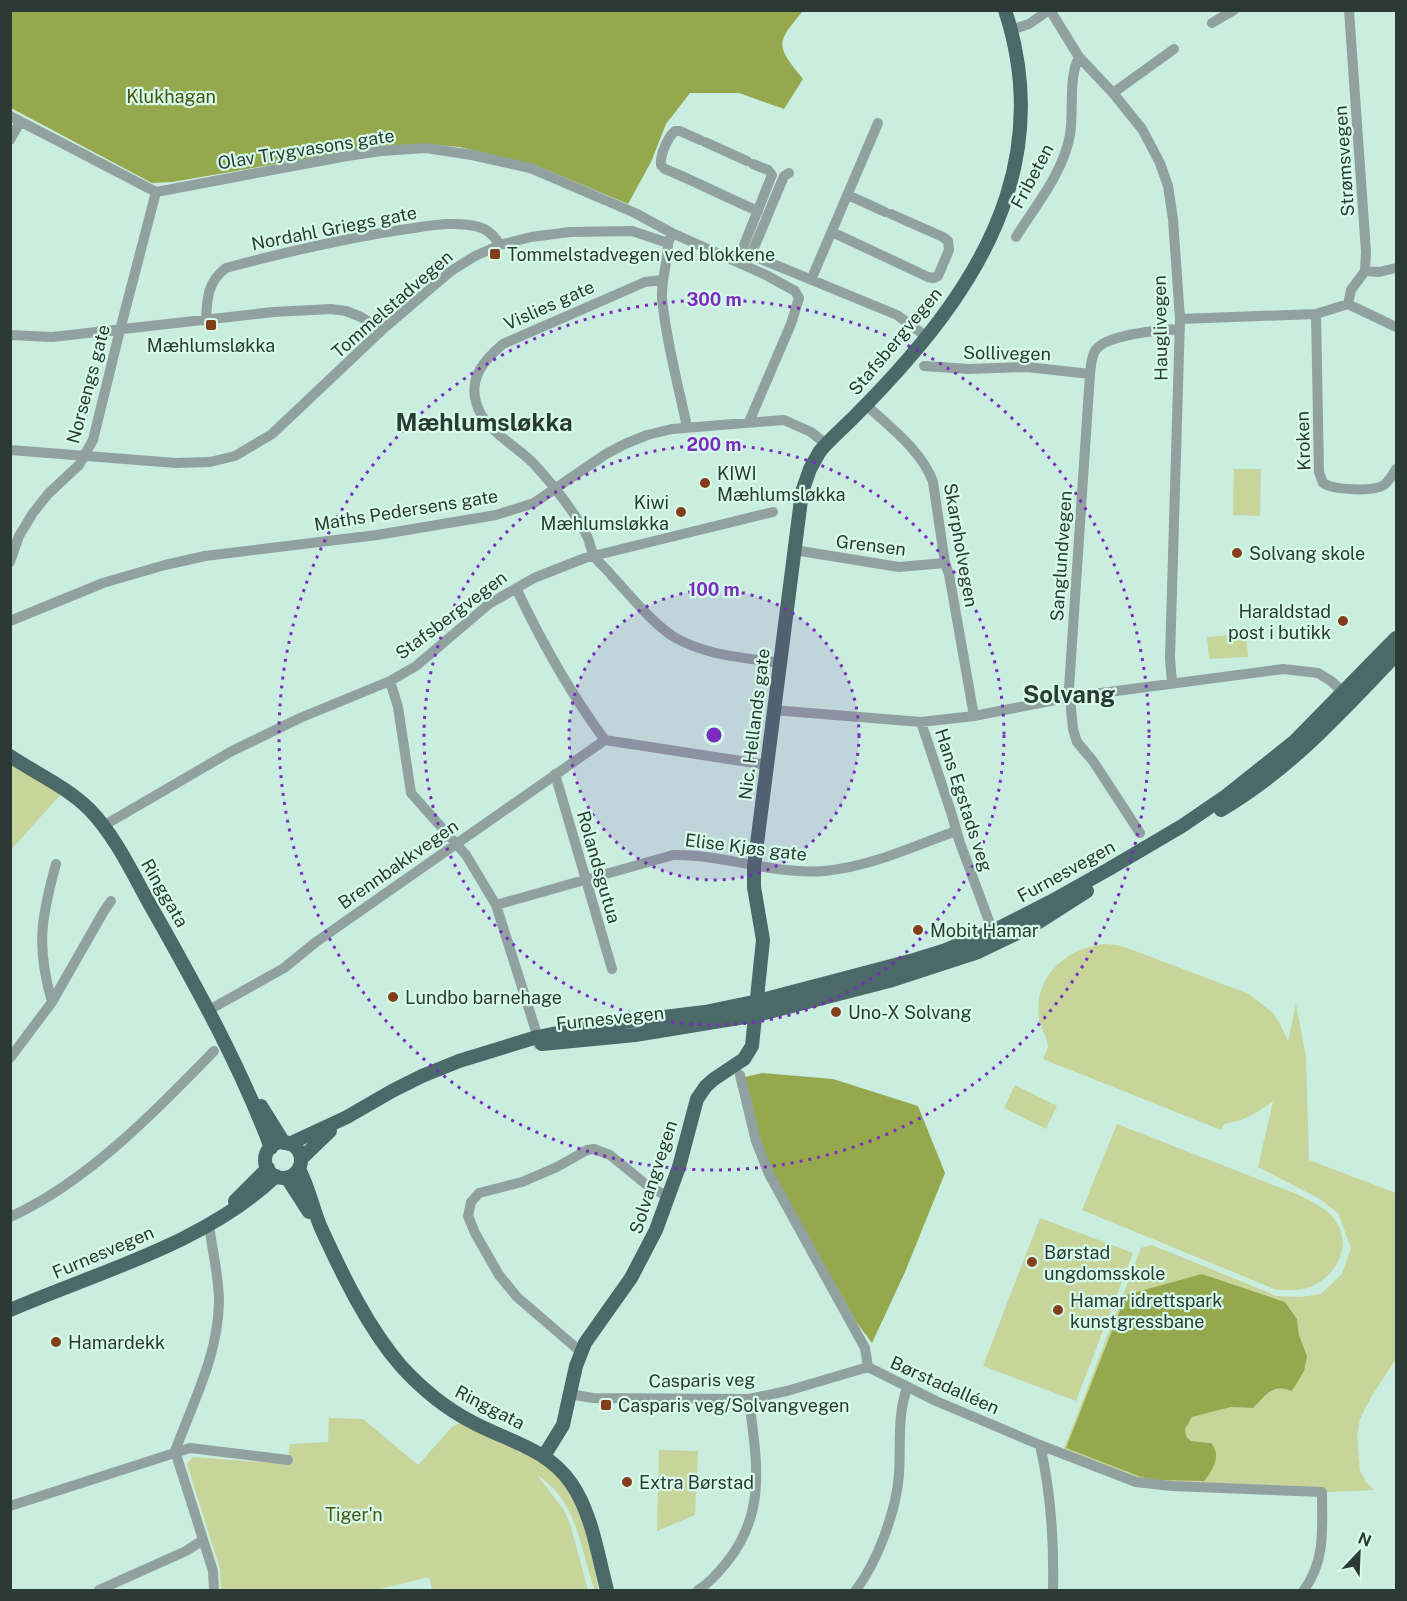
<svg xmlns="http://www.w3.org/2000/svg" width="1407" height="1601" viewBox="0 0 1407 1601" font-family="'Public Sans',sans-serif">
<rect width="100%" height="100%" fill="#c9edde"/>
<path fill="#c7d49a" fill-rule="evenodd" d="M1234,469H1261L1260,516L1233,515Z
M1246,634L1248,657L1209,659L1207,637Z
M11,762L61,794L11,850Z
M1104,944L1117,945L1130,949L1249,994L1273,1013L1280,1024L1288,1041L1296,1004L1306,1057L1309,1160L1396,1193V1359L1371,1397L1360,1419L1357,1436L1360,1471L1366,1482L1374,1490L1331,1492L1140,1479L1064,1449L1141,1248L1152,1245L1277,1296L1301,1297L1321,1294L1342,1274L1351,1248L1338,1213L1320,1199L1258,1167L1273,1101C1255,1114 1246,1120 1224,1124L1221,1130L1043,1059C1044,1055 1048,1049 1048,1046C1048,1039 1040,1027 1039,1019C1033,977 1066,948 1104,944ZM1202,1274L1285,1302L1297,1319L1299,1335L1307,1356L1293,1391C1272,1384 1268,1394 1253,1408L1231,1407L1192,1417L1185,1429L1186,1435L1191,1441L1211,1443L1158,1480L1125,1472Z
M1015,1085L1057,1106L1046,1129L1004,1108Z
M1117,1124L1299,1195C1310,1201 1322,1206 1331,1215C1355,1241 1339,1275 1310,1287C1299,1291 1289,1290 1277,1290L1082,1210Z
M1040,1218L1133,1253L1076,1401L983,1366Z
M329,1418L363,1419L418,1465L453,1426L460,1423L515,1448L521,1455L522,1450L556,1472L576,1501L594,1562L598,1589L595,1590L594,1588C579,1545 578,1501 537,1475L564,1510L570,1524L588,1590H432L429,1577L376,1590H221L220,1569L187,1464L193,1457L288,1464L290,1444L328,1442Z
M659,1450L698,1451L695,1515L657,1531Z"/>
<path fill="#96a84e" d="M10,11H803C775,44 776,45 803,79L784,109L739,93H690L666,124L651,162L628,204L535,165L459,147L428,144L380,146L172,182L152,183L11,108Z
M762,1073L833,1079L918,1106L945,1173L905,1272L872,1343L857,1323L775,1178L759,1136L745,1077Z
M1202,1274L1285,1302L1297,1319L1299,1335L1307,1356L1304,1371L1292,1391C1272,1383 1267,1395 1253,1408L1231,1407L1192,1417L1185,1429L1186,1436L1191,1441L1211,1443C1222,1456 1213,1470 1204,1481L1158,1480L1141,1477L1066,1448L1126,1295Z"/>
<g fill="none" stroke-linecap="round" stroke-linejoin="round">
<path stroke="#90a1a0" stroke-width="10" d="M1050,10L1079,57L1113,93L1142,129L1160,163L1168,186L1173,219L1180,319L1170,658L1172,683
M1212,23L1234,10
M1011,30L1029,24L1049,10
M1113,93L1174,49
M10,116L156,192L347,156L381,151L426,148L472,155L530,168L635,213L672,233L668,243
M10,140L20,122
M700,140L680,131H675C667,138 660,155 661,165L665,169C697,182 727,198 758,211
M705,142L747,161
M789,173L784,176L751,255L897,315L927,337
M848,195L885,212
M832,232L928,277L933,278L938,276L949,250L948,241L943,237L891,214
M672,233L766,275L795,291L799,298L791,324L749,422
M1016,237C1036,205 1063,173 1070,135C1074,111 1068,78 1079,57
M751,255L742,250L772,175L768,170L753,164
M1365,271L1379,272L1396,268
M662,280L645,282L503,344C485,359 469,377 476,402C483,430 515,444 534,464C554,486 575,512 588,538C590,544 591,550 594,555C598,563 607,569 612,576C630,595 652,623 674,637C707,656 743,657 780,663
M811,280L878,123
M1348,304L1351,290L1365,271L1366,252L1349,10
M1316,314L1319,472L1323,483C1333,490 1374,492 1384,485C1389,481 1393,474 1396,469
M206,319C207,298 208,281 226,268C286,252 345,238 407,229C429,226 452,221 475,226C487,228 494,235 500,245
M1180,319L1316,314L1348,304L1396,327
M10,335L52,337L273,312L331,309L346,311L361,317L382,330
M924,366L969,369L1027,367L1090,374
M866,405C889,426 923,452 933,482L945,563L949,574L974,716
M10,450L176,463L210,462L235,456L272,434L382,330L451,271L475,256L500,245L531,237L570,232L632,231L668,243C668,262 661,279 662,298C666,341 678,384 687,427
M794,550L899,567L945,563
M10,562L19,536L33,513L48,494L79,465L93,440L120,330L156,192
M516,588C541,641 570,693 605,740L767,765
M10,621L103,583L165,565L205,556L377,535L496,515L534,503L606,454L625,444L647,435L672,429L784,420L811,432L826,444
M390,681L398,707L411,793L466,855L496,905L535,1028L538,1044
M773,710L921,722L974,716L1071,697L1283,669L1318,673L1331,681L1348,697
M921,722L951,812L960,843L989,921
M555,774L612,969
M103,826L232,751L300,718L390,681L416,666L489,604L534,578L585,558L773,512
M1140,833L1093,761L1077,742L1073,729L1069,688L1090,374C1091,366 1091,358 1095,351C1105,334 1161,330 1180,329
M496,905L673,855C723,854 773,875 824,871C870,867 914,846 956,831
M52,1002C36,947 41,918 56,864
M209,1010L284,968L316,942L605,740
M10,1058L52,1002L104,911L111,901
M740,1075L756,1141L769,1174L865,1348L868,1367
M10,1217C86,1183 157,1110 214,1051
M581,1352L517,1297L499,1275L475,1233L468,1216L471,1202L479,1193L522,1182L557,1167L587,1150L594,1149L610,1155L648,1186L669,1197
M868,1367L936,1401L1040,1445L1136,1482L1172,1486L1322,1492C1322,1528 1326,1560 1304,1590
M569,1394L593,1398L749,1399L787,1391L868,1367
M1040,1445C1051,1492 1054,1543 1053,1590
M175,1451C193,1402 218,1356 219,1302C219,1276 212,1250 209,1224
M175,1451L213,1571L214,1590
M10,1506L190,1448L288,1460
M99,1590L186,1551L203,1540
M698,1590C710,1583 719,1572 727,1562C768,1511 756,1458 749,1399
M856,1590C878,1561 896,1511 899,1475C901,1445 897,1416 907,1388"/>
<path stroke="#4a6968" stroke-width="14" d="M10,756C37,774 67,787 90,810C117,838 134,877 153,910C197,988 240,1065 271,1148
M1221,810C1292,768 1340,713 1396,655
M542,1044L635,1035L757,1015L889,981L978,952L1034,925L1087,891
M261,1106L284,1143
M265 1160a18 18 0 1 1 36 0a18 18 0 1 1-36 0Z
M289,1144L347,1117L392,1091L422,1076L459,1061L537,1037L598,1025L705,1012L758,1001L914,960L943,951L993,931L1050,902L1109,869L1182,826L1226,796L1295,741L1396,638
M301,1159L330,1131
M299,1169C309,1188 313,1209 321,1228C342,1274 368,1328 401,1366C421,1388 445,1408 472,1422C507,1441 547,1448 571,1483C592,1513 598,1556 607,1590
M287,1178L309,1212
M235,1201L268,1168
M10,1310C98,1272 206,1243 276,1176
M544,1456L563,1425L576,1366L585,1343L631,1278L656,1230L679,1167L697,1099L706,1086L714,1079L744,1059L752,1046L763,940L754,887V867L802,492L810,469L820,451C830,439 842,429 853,418C872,399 891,379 909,358C997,257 1049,144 1005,10"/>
</g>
<circle cx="714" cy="735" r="145" fill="#7b2cbf" fill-opacity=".12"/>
<g fill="none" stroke="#7b2cbf" stroke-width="3" stroke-dasharray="3 6">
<circle cx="714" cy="735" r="145"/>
<circle cx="714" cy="735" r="290"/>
<circle cx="714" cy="735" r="435"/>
</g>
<g fill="#853e1c" stroke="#d6fbeb" stroke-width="2">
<rect x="489" y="248" width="12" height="12" rx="3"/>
<rect x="205" y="319" width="12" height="12" rx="3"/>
<circle cx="705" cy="483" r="6"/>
<circle cx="681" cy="512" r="6"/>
<circle cx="1237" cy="553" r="6"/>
<circle cx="1343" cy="621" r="6"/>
<circle cx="918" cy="930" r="6"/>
<circle cx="393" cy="997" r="6"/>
<circle cx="836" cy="1012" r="6"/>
<circle cx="1032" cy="1262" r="6"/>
<circle cx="1058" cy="1310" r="6"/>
<circle cx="56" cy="1342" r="6"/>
<rect x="600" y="1399" width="12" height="12" rx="3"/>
<circle cx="627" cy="1482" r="6"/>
</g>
<g text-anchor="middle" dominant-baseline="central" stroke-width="4.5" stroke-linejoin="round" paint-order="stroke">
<g font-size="18" fill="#485310" stroke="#d6fbeb">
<text x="171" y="96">Klukhagan</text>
<text x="354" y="1514">Tiger'n</text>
</g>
<g font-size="18" fill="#2b3a34" stroke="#d6fbeb">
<text transform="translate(306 149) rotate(-9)">Olav Trygvasons gate</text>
<text transform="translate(1344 161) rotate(-94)">Strømsvegen</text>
<text transform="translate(1032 176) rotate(-62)">Fribeten</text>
<text transform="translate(334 228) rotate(-11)">Nordahl Griegs gate</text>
<text transform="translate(392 304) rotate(-41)">Tommelstadvegen</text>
<text transform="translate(549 305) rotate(-24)">Vislies gate</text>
<text transform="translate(1160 328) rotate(-91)">Hauglivegen</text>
<text transform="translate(895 341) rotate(-50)">Stafsbergvegen</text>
<text transform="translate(1007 353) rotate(1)">Sollivegen</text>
<text transform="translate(88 384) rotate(-75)">Norsengs gate</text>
<text transform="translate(1303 441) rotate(-92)">Kroken</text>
<text transform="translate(406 510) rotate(-9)">Maths Pedersens gate</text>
<text transform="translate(871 545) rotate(7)">Grensen</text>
<text transform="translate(961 545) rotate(80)">Skarpholvegen</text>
<text transform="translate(1061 556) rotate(-86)">Sanglundvegen</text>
<text transform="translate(451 615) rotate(-37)">Stafsbergvegen</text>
<text transform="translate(754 724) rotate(-83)">Nic. Hellands gate</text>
<text transform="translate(964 800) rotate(72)">Hans Egstads veg</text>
<text transform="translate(746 847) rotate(7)">Elise Kjøs gate</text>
<text transform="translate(398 864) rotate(-35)">Brennbakkvegen</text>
<text transform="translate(599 867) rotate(74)">Rolandsgutua</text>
<text transform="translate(1066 871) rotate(-29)">Furnesvegen</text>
<text transform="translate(165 893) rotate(60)">Ringgata</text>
<text transform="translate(610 1018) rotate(-6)">Furnesvegen</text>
<text transform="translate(653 1177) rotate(-72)">Solvangvegen</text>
<text transform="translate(103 1252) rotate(-23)">Furnesvegen</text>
<text transform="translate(702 1380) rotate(-1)">Casparis veg</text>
<text transform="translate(945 1385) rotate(24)">Børstadalléen</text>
<text transform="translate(490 1407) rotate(27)">Ringgata</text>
</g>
<g font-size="18" fill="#2b3a34" stroke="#d6fbeb" text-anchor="start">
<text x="507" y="254">Tommelstadvegen ved blokkene</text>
<text x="211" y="345" text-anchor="middle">Mæhlumsløkka</text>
<text x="717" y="473">KIWI<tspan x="717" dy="21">Mæhlumsløkka</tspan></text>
<text x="669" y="502" text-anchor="end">Kiwi<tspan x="669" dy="21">Mæhlumsløkka</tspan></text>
<text x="1249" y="553">Solvang skole</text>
<text x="1331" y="611" text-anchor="end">Haraldstad<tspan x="1331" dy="21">post i butikk</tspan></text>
<text x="930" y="930">Mobit Hamar</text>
<text x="405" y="997">Lundbo barnehage</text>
<text x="848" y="1012">Uno-X Solvang</text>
<text x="1044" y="1252">Børstad<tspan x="1044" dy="21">ungdomsskole</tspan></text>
<text x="1070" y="1300">Hamar idrettspark<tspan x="1070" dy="21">kunstgressbane</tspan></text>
<text x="68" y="1342">Hamardekk</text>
<text x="618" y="1405">Casparis veg/Solvangvegen</text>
<text x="639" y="1482">Extra Børstad</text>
</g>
<g font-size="24" font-weight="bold" fill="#2b3a34" stroke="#d6fbeb">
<text x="484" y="422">Mæhlumsløkka</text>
<text x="1069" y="694">Solvang</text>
</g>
</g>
<circle cx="714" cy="735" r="9" fill="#7b2cbf" stroke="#d6fbeb" stroke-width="3"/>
<g font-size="18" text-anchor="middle" font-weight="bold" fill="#7b2cbf" stroke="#d6fbeb" stroke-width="4.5" stroke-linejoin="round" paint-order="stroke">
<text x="714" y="306">300 m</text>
<text x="714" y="451">200 m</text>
<text x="714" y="596">100 m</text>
</g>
<rect width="1407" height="1601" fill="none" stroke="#2b3a34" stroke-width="24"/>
<g transform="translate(1359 1553) rotate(23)" stroke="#d6fbeb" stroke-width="4.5" paint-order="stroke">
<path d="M0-4.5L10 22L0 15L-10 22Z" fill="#2b3a34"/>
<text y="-9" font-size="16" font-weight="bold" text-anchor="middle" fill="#2b3a34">N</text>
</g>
</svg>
